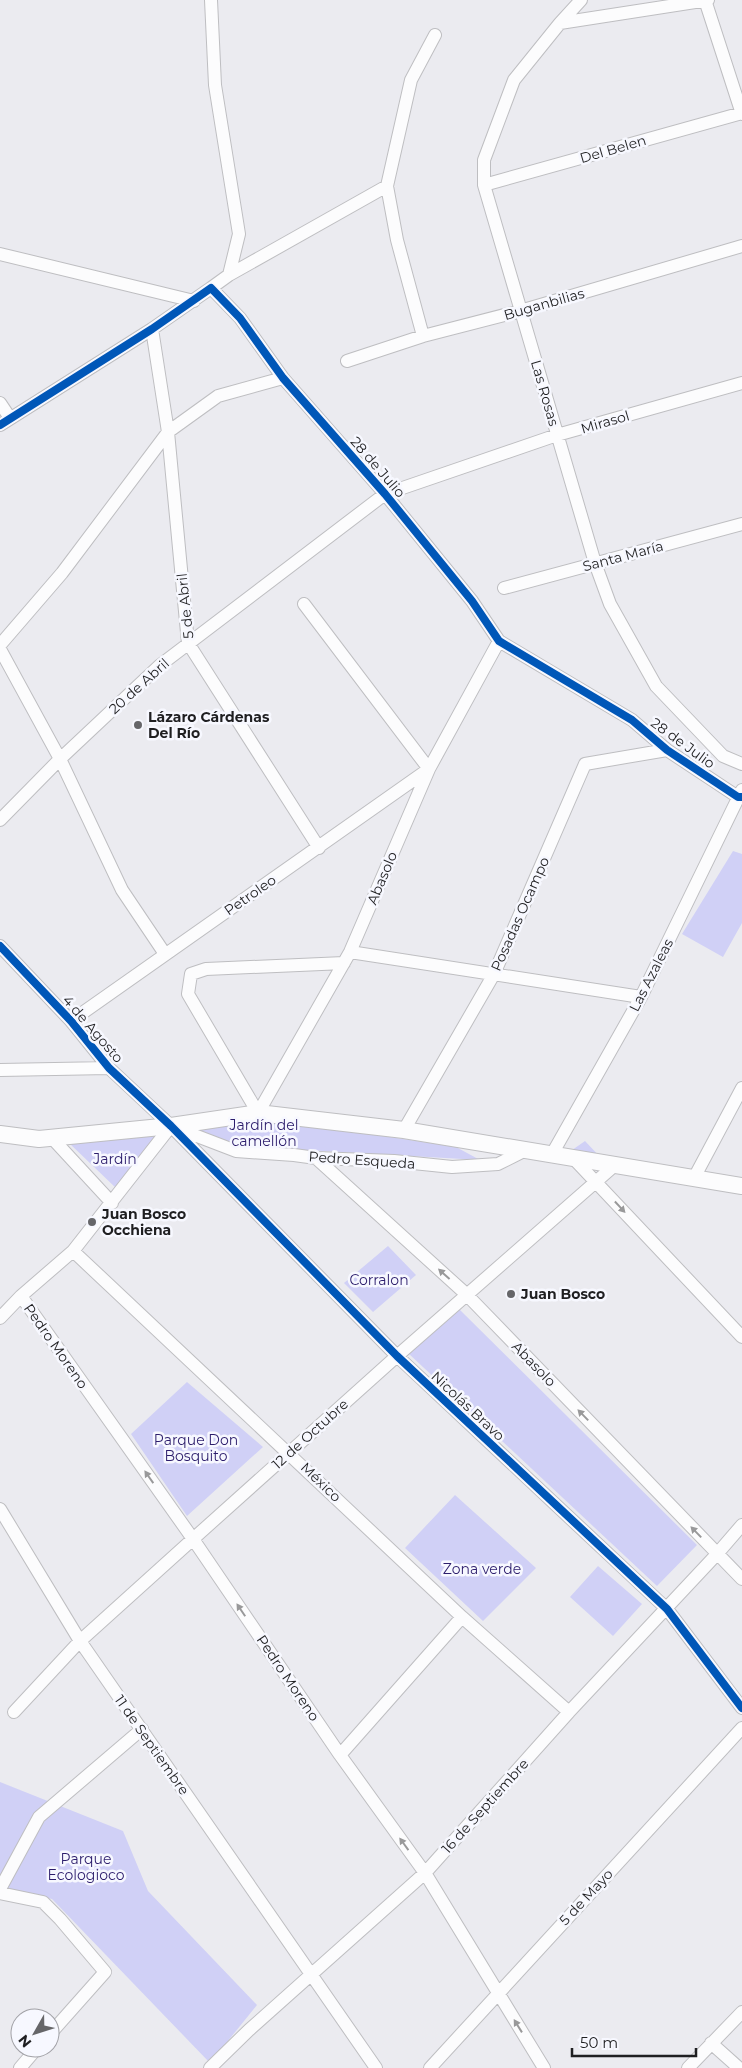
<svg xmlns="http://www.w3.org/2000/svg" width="742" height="2068" viewBox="0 0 742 2068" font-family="Montserrat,sans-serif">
<rect width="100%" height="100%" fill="#ebebf0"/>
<path fill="#d0d0f6" d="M733,851L742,854V923L723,957L682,934Z
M264,1118L456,1147L480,1160L237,1146L195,1128Z
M156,1135L117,1189L69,1143Z
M585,1141L603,1160L565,1155Z
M388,1246L416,1275L373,1312L344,1283Z
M459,1309L697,1545L657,1586L408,1353Z
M187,1382L263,1447L187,1516L131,1434Z
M455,1495L536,1568L483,1621L405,1548Z
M598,1566L642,1604L613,1636L570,1597Z
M0,1782L123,1831L148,1891L257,2005L210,2063L52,1899L0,1888Z"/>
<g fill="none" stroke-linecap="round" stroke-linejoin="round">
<g stroke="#bebec1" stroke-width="14">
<path id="minor" d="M211,0L215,85L239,234L229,275L211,288
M581,0L560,23L514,80L484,160V185L595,563L610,604L656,686L723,756L742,764
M705,0L742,114
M560,23L708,0
M484,185L742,113
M387,186L411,80L435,35
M0,254L194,301
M229,275L387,186L397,240L423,336
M152,329L168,432L188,643L319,848
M347,361L423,336L520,311L742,246
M0,403L10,418
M0,425L152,329L211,288L240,318L283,378L385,494L472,601L499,641L632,720L667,750L738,797H742
M504,588L742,524
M0,645L62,573L168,432L218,396L283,378
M0,649L60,759L122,890L165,954
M0,820L60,759L159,666L385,494L557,435L742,383
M0,946L71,1021L109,1068L171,1126L397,1356L667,1609L742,1708
M350,952L641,997
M344,963L206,969L191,974L188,994L258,1113L350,952L429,769L499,641
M71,1021L429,769L304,604
M0,1070L109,1068
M176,1128L236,1151L294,1155L316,1158L394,1161L452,1167L498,1164L524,1151
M404,1130L494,974L585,764L667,750
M52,1138L112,1203
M551,1156L641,997L742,790
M316,1158L466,1294L742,1579
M574,1159L742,1337
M694,1178L742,1088
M73,1251L462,1617L569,1712
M21,1296L193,1539L340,1755L425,1873L544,2068
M0,1318L21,1296L73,1251L171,1126
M0,1509L80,1641L376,2068
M14,1712L80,1641L193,1539L397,1356L615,1165
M340,1755L462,1617
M0,1889L39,1817L142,1729
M0,1893L43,1902L60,1919L105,1972L50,2034
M711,2043L739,2068
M20,2068L37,2048
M210,2068L249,2030L425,1873L569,1712L717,1554L742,1525
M430,2068L742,1728
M688,2068L742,2012"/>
</g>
<g stroke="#bebec1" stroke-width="18">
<path id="tertiary" d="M0,1134L39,1139L171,1126L258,1113L404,1130L742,1186"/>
</g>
<use href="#minor" stroke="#fcfcfd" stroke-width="12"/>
<use href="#tertiary" stroke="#fcfcfd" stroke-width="16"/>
<g stroke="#f7f8ff" stroke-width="11">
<path id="cycleway" d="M0,425L152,329L211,288L240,318L283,378L385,494L472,601L499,641L632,720L667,750L738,797H742
M0,946L71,1021L109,1068L171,1126L397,1356L667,1609L742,1708"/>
</g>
<use href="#cycleway" stroke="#0057b8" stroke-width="8"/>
</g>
<defs><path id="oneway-solid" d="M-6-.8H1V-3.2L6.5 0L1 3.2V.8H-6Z" transform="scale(1.25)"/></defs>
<g fill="#99999a">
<use href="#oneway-solid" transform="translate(620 1207) rotate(47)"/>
<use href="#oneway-solid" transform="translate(444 1274) rotate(-138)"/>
<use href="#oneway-solid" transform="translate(583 1415) rotate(-134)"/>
<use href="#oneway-solid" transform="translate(149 1477) rotate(-125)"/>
<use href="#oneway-solid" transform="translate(696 1532) rotate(-134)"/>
<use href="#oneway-solid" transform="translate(241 1610) rotate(-124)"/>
<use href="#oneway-solid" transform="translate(404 1844) rotate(-126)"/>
<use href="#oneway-solid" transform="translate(518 2026) rotate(-122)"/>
</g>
<g fill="#666669" stroke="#f7f8ff" stroke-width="2">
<circle cx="138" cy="725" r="5"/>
<circle cx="92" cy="1222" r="5"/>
<circle cx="511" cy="1294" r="5"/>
</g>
<g text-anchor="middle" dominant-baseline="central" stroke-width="5" stroke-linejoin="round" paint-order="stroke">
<g font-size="14" fill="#1f1f21" stroke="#f7f8ff">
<text transform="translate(613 149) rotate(-16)">Del Belen</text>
<text transform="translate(544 304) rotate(-16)">Buganbilias</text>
<text transform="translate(545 393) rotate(74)">Las Rosas</text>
<text transform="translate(605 422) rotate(-16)">Mirasol</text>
<text transform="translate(378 467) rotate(49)">28 de Julio</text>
<text transform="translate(623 556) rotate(-15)">Santa María</text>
<text transform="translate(185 606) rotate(-96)">5 de Abril</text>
<text transform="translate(139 686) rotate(-42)">20 de Abril</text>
<text transform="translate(683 743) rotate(36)">28 de Julio</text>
<text transform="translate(382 878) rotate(-67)">Abasolo</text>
<text transform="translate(250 895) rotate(-35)">Petroleo</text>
<text transform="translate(520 914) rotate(-66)">Posadas Ocampo</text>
<text transform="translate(651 975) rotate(-63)">Las Azaleas</text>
<text transform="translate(93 1029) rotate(49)">4 de Agosto</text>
<text transform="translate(362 1160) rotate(4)">Pedro Esqueda</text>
<text transform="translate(56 1346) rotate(55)">Pedro Moreno</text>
<text transform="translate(534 1364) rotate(46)">Abasolo</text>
<text transform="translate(468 1406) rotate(43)">Nicolás Bravo</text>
<text transform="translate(310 1434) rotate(-42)">12 de Octubre</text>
<text transform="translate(321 1482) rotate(44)">México</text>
<text transform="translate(288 1678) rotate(56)">Pedro Moreno</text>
<text transform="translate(152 1745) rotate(55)">11 de Septiembre</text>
<text transform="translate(485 1806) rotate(-48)">16 de Septiembre</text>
<text transform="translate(586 1897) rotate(-47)">5 de Mayo</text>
</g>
<g font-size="14" font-weight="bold" fill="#1f1f21" stroke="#f7f8ff" text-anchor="start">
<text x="148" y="717">Lázaro Cárdenas<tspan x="148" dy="16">Del Río</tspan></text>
<text x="102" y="1214">Juan Bosco<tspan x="102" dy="16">Occhiena</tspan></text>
<text x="521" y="1294">Juan Bosco</text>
</g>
<g font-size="14" fill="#2c1d6c" stroke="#f7f8ff">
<text x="264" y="1125">Jardín del<tspan x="264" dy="16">camellón</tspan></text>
<text x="115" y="1159">Jardín</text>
<text x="379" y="1280">Corralon</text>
<text x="196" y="1440">Parque Don<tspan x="196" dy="16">Bosquito</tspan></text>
<text x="482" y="1569">Zona verde</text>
<text x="86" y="1859">Parque<tspan x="86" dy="16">Ecologioco</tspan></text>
</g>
</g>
<g transform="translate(35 2033) rotate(231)"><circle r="24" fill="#f7f8ff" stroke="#a1a1a6"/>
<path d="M0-4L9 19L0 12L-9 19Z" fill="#666669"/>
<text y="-8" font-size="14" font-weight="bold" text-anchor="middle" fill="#1f1f21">N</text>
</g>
<path d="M572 2048v8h124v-8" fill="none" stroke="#1f1f21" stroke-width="2.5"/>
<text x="580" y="2048" font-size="15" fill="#1f1f21" stroke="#f7f8ff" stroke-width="4" paint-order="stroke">50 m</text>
</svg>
